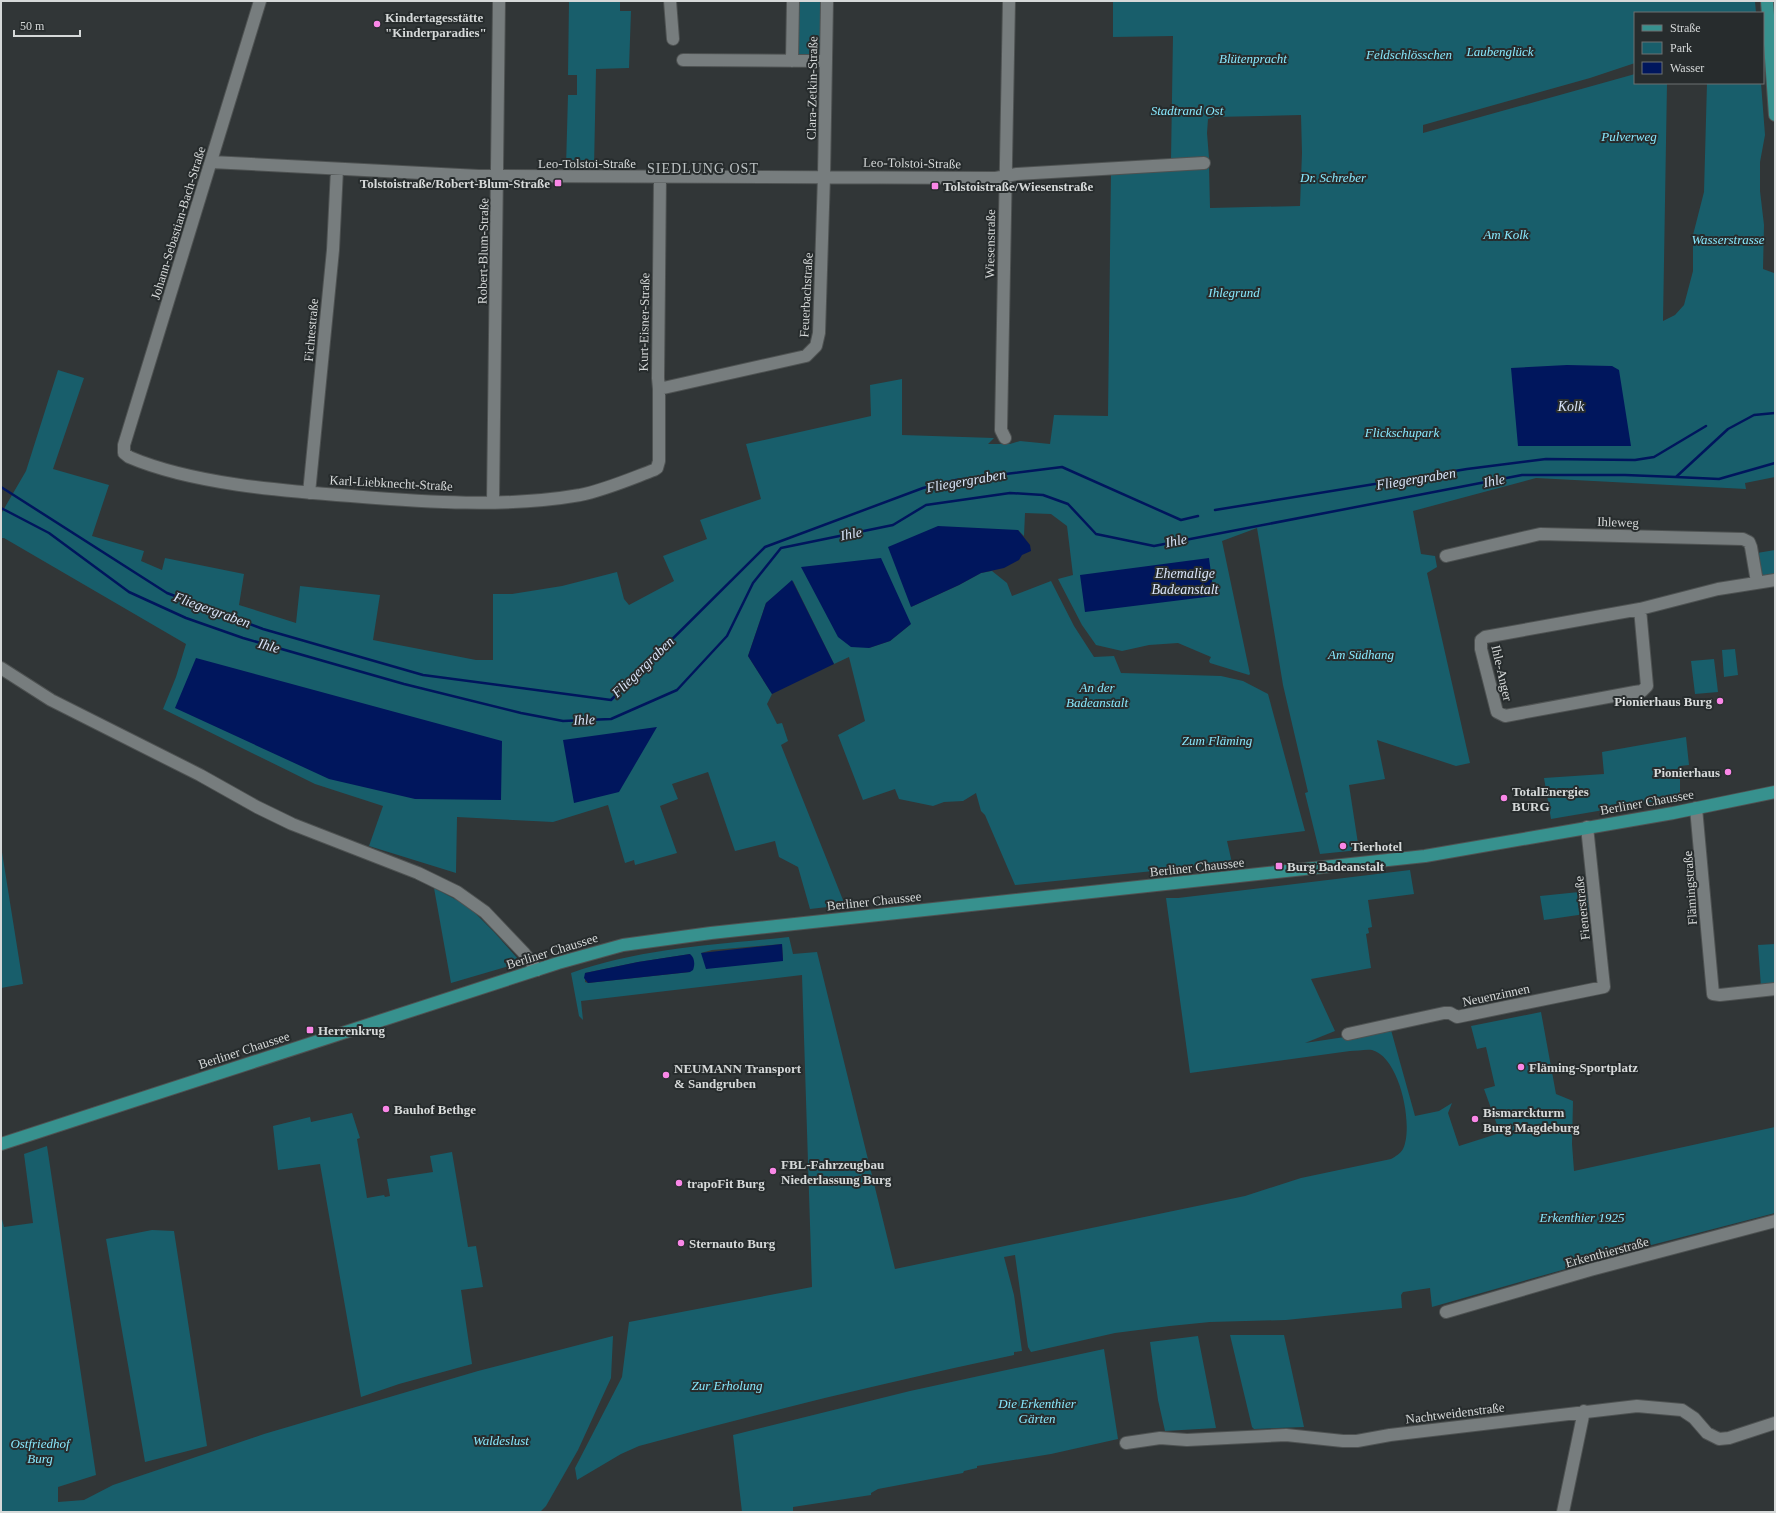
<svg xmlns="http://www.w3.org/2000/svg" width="1776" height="1513" viewBox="0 0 1776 1513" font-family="Georgia,serif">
<rect width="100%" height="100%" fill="#313637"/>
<path fill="#185e6b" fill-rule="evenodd" d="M569,1H620V11H631L629,68L596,69L594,168L566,167L568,95H577V75H568Z
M796,1H823L820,57L798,56Z
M1113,1H1755L1756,13H1635V63L1590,78L1423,125V133L1635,74V83H1667L1663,321L1675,315L1684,305L1693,271V235L1704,192L1707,83H1761L1765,135L1760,162V191L1764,225L1763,269L1774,273L1775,281V477L1745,483L1746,489L1536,478L1413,511L1421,554L1435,556L1437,567L1427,573L1470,763L1456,766L1377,740L1385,779L1349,785L1359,850L1320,854L1305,793L1308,792L1283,685L1257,528L1222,541L1250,674L1249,675L1210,663L1209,661L1211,657L1178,643L1149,645L1122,651L1096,645L1082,625L1058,579L1073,575L1067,526L1051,514L1025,513L1024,536L1018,530L911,607L959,585L981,573L992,571L1007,583L1012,596L1051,581L1074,626L1094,657L1114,656L1121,673L1221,676L1243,681L1268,694L1305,831L1227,841L1232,863L1015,885L985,815L981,811L976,793L963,801L944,802L933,806L899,799L895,789L863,800L838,735L865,721L849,657L834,664L793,581L766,603L748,656L772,694L767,704L777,724L782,723L788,741L781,745L845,905L810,909L798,867L779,857L775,841L735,851L708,772L672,784L678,799L660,806L677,853L635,865L634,860L625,863L608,805L553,822L457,817L456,873L369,846L383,806L315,784L163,709L176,677L186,644L4,538H1V514L26,471L58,370L84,378L53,469L109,485L92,536L144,551L141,561L162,570L165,558L244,574L239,605L296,623L300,586L380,595L373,640L476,660H493V594H512L562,586L617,572L624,599L629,605L674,581L663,556L707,539L700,520L761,499L746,444L871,416L870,385L902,379V435L994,438L988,444H1010L1020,441L1050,444L1054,415L1108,416L1111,172L1209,166L1210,208L1300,206L1302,153L1301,115L1214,117L1208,119L1207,133L1209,158L1171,160L1173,36L1113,37ZM911,624L890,641L869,648Z
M1775,550V576H1762L1757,553Z
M1735,649L1738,675L1724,677L1722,650Z
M1714,659L1718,692L1695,694L1691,661Z
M1686,737L1689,765L1680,766V797L1551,819L1544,778L1604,774L1602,752Z
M1,846L23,984L1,988Z
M1410,870L1414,894L1368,900L1372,927L1368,928L1369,933L1366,934L1371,968L1311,979L1335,1031L1305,1043L1391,1030L1415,1116L1439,1111L1452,1103L1448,1113L1459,1146L1500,1133L1484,1089L1495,1086L1486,1047L1477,1049L1471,1026L1541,1012L1556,1094L1573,1101L1572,1144L1574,1171L1775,1127V1213L1636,1249L1432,1307L1430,1288L1403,1292L1401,1295L1402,1308L1286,1320L1210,1322L1170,1326L1115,1333L1031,1352L1028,1347L1015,1255L1004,1257L1014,1295L1022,1351L1014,1352V1355C888,1382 763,1412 639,1446L621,1454L577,1480L575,1468L622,1377L629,1322L812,1287L802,975L581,1001L583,1020L579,1016L571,973C641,948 716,945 789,937L793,954L817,952L895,1269L1245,1196L1301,1178L1391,1159C1396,1156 1400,1154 1403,1149C1414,1126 1400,1057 1372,1050C1366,1049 1357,1051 1350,1051L1190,1073L1166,898H1178ZM782,944L783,960L701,953L712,950ZM690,954V972L588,983L585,982V973L638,962Z
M434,888L468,906L494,932L518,959L516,964L451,983Z
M1589,891L1592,913L1544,920L1540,896Z
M1775,944V986L1761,987L1758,945Z
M352,1113L360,1138L357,1139L367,1198L384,1195L385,1197L390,1196L387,1179L433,1172L430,1156L452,1152L468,1247L476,1246L483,1287L461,1290L472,1364L399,1384L361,1397L320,1164L278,1170L273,1126L310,1117L311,1122Z
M47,1146L96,1475L58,1487V1502L84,1500L113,1485L264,1434L478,1371L613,1336L611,1378L578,1450L546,1506L540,1512H1V1215L4,1227L33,1223L24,1154Z
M152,1230L174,1231L207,1446L145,1462L106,1239Z
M1230,1335H1284L1304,1427L1254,1429L1252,1427Z
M1198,1336L1216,1428L1165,1431L1158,1400L1150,1342Z
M1104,1349L1118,1439L1051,1454L977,1466V1468L964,1471L963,1473L878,1489L871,1493V1495L793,1507V1512H742L733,1435L910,1391Z"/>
<path fill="#00165d" d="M1567,365L1612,366L1619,370L1631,446H1518L1511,368Z
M938,526L1018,530L1030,545L1031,551L1022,555L1019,560L1004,568L981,573L959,585L911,607L888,547Z
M881,558L911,624L890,641L869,648L851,647L838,637L801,567Z
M1209,558L1214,596L1085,612L1080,575Z
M792,580L834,664L772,694L748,656L766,603Z
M196,658L502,741L501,800L415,799L329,779L175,708Z
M657,727L619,792L574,803L563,740Z
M782,944L783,961L706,969L701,953Z
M690,954C695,958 695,965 693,970L690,972L588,983L584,978L585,973L638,962Z"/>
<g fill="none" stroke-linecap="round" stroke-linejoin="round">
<path stroke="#00165d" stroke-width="2.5" d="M1676,477L1719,479L1775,463
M1,487L167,593L263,629L423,675L611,700L765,547L923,488L956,480L1062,467L1181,520L1198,516
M1,508L49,533L129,592L186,618L243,638L404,684L521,713L563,721L611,719L677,690L727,636L753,583L781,548L893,525L926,505L1010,493L1043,495L1068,504L1096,534L1154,546L1522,475H1625L1676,477L1728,429L1754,415L1775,413
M1215,510L1467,469L1546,459L1635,460L1654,457L1706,426"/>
<g stroke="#4e5252" stroke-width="14">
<path id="minor" d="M260,1L124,445V453L129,457C192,484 283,491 351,496C426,502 505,508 580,495C605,490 630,479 654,470L657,468L659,461V389L658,378L660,177
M670,1L673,39
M683,60L826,61
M792,61L793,1
M211,162L479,176L996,178L1017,174L1204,163
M659,389L806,356L816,346L819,333L824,176L827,1
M1005,438L1001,430L1009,1
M309,493L333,250L337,169
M493,502L499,1
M1446,556L1540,534L1743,539L1749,542L1751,547L1757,582
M1640,609L1647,686L1642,691L1635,692L1505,716L1497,712L1481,649V640L1485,637L1640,609L1718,589L1775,580
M1,668L51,700L200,775L257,807L292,824L418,873L457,892L485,912L524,953L537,970
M1696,808L1713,994L1720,995L1775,989
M1348,1034L1444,1013H1450L1457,1017L1604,987L1587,827
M1446,1312L1590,1270L1775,1221
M1126,1443L1160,1438L1187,1440L1286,1435L1343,1441H1357L1390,1435L1637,1406L1682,1410L1694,1418L1707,1433L1719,1439L1729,1438L1775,1423
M1563,1512L1584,1411"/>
</g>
<g stroke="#4e5252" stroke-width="14">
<path id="major" d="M1767,1L1775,115
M1,1144L558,963L623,945L711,933L1425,856L1673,813L1775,792"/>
</g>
<use href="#minor" stroke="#777d7e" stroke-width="12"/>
<use href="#major" stroke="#37918e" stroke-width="12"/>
</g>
<g fill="#fa87e7" stroke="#272c2d" stroke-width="1.5">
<circle cx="377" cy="24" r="4"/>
<rect x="554" y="179" width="8" height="8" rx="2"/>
<rect x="931" y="182" width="8" height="8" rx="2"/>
<circle cx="1720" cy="701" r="4"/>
<circle cx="1728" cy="772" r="4"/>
<circle cx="1504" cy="798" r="4"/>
<circle cx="1343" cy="846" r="4"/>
<rect x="1275" y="862" width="8" height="8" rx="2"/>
<rect x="306" y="1026" width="8" height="8" rx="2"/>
<circle cx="1521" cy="1067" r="4"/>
<circle cx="666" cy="1075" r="4"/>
<circle cx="386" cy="1109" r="4"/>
<circle cx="1475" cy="1119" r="4"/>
<circle cx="773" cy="1171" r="4"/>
<circle cx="679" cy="1183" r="4"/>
<circle cx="681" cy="1243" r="4"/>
</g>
<g text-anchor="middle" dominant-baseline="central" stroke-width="4" stroke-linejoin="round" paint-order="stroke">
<g font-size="13" font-weight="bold" fill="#d6d9d9" stroke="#272c2d" text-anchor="start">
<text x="385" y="17">Kindertagesstätte<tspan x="385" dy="15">"Kinderparadies"</tspan></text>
<text x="550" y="183" text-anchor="end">Tolstoistraße/Robert-Blum-Straße</text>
<text x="943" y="186">Tolstoistraße/Wiesenstraße</text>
<text x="1712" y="701" text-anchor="end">Pionierhaus Burg</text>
<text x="1720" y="772" text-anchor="end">Pionierhaus</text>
<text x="1512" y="791">TotalEnergies<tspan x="1512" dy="15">BURG</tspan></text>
<text x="1351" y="846">Tierhotel</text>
<text x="1287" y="866">Burg Badeanstalt</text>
<text x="318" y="1030">Herrenkrug</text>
<text x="1529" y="1067">Fläming-Sportplatz</text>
<text x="674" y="1068">NEUMANN Transport<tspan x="674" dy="15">&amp; Sandgruben</tspan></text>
<text x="394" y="1109">Bauhof Bethge</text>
<text x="1483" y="1112">Bismarckturm<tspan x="1483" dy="15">Burg Magdeburg</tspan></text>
<text x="781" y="1164">FBL-Fahrzeugbau<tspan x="781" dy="15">Niederlassung Burg</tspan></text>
<text x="687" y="1183">trapoFit Burg</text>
<text x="689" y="1243">Sternauto Burg</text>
</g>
<g font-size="13" font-style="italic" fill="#88e8fd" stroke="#272c2d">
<text x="1500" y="51">Laubenglück</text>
<text x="1409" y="54">Feldschlösschen</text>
<text x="1253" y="58">Blütenpracht</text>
<text x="1187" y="110">Stadtrand Ost</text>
<text x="1629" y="136">Pulverweg</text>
<text x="1333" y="177">Dr. Schreber</text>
<text x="1506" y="234">Am Kolk</text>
<text x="1728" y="239">Wasserstrasse</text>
<text x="1234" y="292">Ihlegrund</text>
<text x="1402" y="432">Flickschupark</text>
<text x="1361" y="654">Am Südhang</text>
<text x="1097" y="687">An der<tspan x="1097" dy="15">Badeanstalt</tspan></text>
<text x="1217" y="740">Zum Fläming</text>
<text x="1582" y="1217">Erkenthier 1925</text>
<text x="727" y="1385">Zur Erholung</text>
<text x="1037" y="1403">Die Erkenthier<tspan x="1037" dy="15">Gärten</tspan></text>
<text x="501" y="1440">Waldeslust</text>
<text x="40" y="1443">Ostfriedhof<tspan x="40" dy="15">Burg</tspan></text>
</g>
<g font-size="13" fill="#d6d9d9" stroke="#272c2d">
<text transform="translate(812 88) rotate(-89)">Clara-Zetkin-Straße</text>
<text x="587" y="163">Leo-Tolstoi-Straße</text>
<text transform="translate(912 163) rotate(1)">Leo-Tolstoi-Straße</text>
<text transform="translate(178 223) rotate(-73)">Johann-Sebastian-Bach-Straße</text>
<text transform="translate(990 244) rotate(-89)">Wiesenstraße</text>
<text transform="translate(483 251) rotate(-89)">Robert-Blum-Straße</text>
<text transform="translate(806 295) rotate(-87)">Feuerbachstraße</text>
<text transform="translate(644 322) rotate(-89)">Kurt-Eisner-Straße</text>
<text transform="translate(311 330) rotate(-85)">Fichtestraße</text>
<text transform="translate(391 483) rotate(3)">Karl-Liebknecht-Straße</text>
<text transform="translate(1618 522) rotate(2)">Ihleweg</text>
<text transform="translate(1502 673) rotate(77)">Ihle-Anger</text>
<text transform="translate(1647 802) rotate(-10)">Berliner Chaussee</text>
<text transform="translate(1197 867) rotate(-6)">Berliner Chaussee</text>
<text transform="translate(1690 888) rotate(-94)">Flämingstraße</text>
<text transform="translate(874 901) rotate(-6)">Berliner Chaussee</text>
<text transform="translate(1582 908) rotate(-96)">Fienerstraße</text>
<text transform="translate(552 951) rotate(-17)">Berliner Chaussee</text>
<text transform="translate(1496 995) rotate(-12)">Neuenzinnen</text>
<text transform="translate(244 1050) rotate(-18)">Berliner Chaussee</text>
<text transform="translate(1607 1252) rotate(-15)">Erkenthierstraße</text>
<text transform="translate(1455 1413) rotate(-7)">Nachtweidenstraße</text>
</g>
<g font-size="14" letter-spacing="1" fill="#bbc1c2" stroke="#272c2d">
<text x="703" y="168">SIEDLUNG OST</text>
</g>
<g font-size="14" font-style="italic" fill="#d9e5fa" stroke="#272c2d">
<text x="1571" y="406">Kolk</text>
<text transform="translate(1416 479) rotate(-9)">Fliegergraben</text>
<text transform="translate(966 481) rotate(-10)">Fliegergraben</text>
<text transform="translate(1494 481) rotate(-11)">Ihle</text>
<text transform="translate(851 534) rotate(-11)">Ihle</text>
<text transform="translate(1176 541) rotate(-11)">Ihle</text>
<text x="1185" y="573">Ehemalige<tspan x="1185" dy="16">Badeanstalt</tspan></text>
<text transform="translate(212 610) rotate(20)">Fliegergraben</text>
<text transform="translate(269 646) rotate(16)">Ihle</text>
<text transform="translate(643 667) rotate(-44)">Fliegergraben</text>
<text transform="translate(584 720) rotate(-3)">Ihle</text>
</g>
</g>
<rect width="1776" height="1513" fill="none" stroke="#d6d9d9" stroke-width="4"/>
<rect x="1634" y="12" width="130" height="72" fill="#272c2d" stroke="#6d7172"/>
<rect x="1642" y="25" width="20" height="6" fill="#37918e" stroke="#6d7172"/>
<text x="1670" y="32" font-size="12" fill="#d6d9d9">Straße</text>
<rect x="1642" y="42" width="20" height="12" fill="#185e6b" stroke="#6d7172"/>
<text x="1670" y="52" font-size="12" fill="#d6d9d9">Park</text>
<rect x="1642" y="62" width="20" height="12" fill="#00165d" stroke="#6d7172"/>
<text x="1670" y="72" font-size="12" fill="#d6d9d9">Wasser</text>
<path d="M14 30v6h66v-6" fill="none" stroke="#d6d9d9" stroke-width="2"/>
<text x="20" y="30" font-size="12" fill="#d6d9d9" stroke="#272c2d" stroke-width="3" paint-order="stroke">50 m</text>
</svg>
